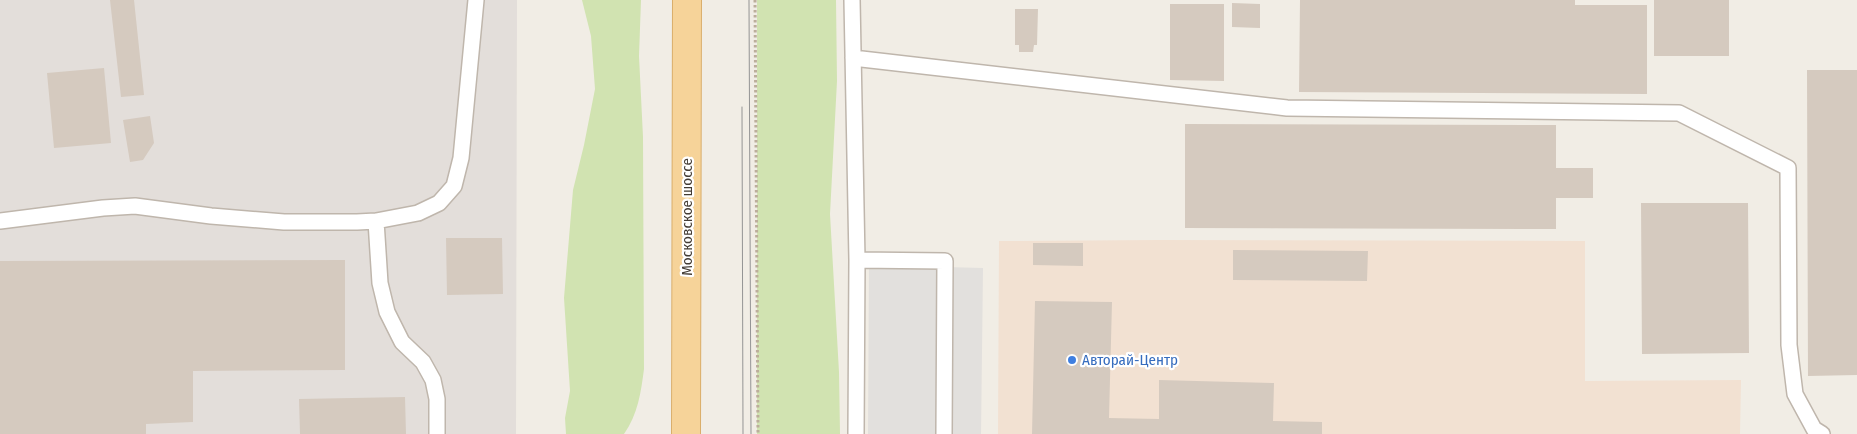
<svg xmlns="http://www.w3.org/2000/svg" width="1857" height="434" viewBox="0 0 1857 434" font-family="'Fira Sans Condensed',sans-serif">
<rect width="100%" height="100%" fill="#f1ede5"/>
<path fill="#f2e1d2" d="M1159,240L1585,241V381L1741,380L1740,434H998L999,241Z"/>
<path fill="#e3deda" d="M0,0H517L516,434H0Z"/>
<path fill="#d1e3b1" d="M582,0H641L639,56L643,137L644,369C641,392 638,414 624,434H566L565,418L570,391L564,298L573,190L584,145L595,89L591,36Z
M757,0H836L837,81L830,214L839,372L840,434H757Z"/>
<path fill="#e2e0dd" d="M869,265L983,268L981,434H868Z"/>
<path fill="#d5cabf" d="M110,0H134L144,95L121,97Z
M1300,0H1575V5H1647V94L1299,92Z
M1654,0H1729V56H1654Z
M1232,3L1260,4V28L1232,27Z
M1170,4H1224V81L1170,80Z
M1015,9H1038L1037,45H1034L1033,52H1019V45H1015Z
M104,68L111,143L54,148L47,73Z
M1807,70H1857V375L1808,376Z
M150,116L154,143L143,160L130,162L123,120Z
M1185,124L1556,125V168H1593V198H1556V229L1185,228Z
M1641,203H1748L1749,353L1642,354Z
M446,238H502L503,294L447,295Z
M1033,243H1083V266L1033,265Z
M1233,250L1368,251L1367,281L1233,280Z
M345,260V370L193,371V422L146,424V434H0V261Z
M1035,301L1112,302L1109,418L1159,419V380L1274,383L1273,421L1322,422V434H1032Z
M405,397L406,434H300L299,399Z"/>
<g fill="none" stroke-linecap="round" stroke-linejoin="round">
<g stroke="#bfb6ac" stroke-width="18">
<path id="service" d="M852,0L857,260L856,434
M853,58L1287,108L1679,113L1788,168L1789,345L1795,394L1814,429L1822,434
M0,221L103,208L135,206L211,216L284,222H357L376,221L418,213L439,203L454,186L461,158L476,0
M376,221L380,283L387,312L402,342L423,362L433,380L437,399V434
M857,260L945,261L944,434"/>
</g>
<g stroke="#daae6b" stroke-width="30">
<path id="primary" d="M686,434L687,0"/>
</g>
<path stroke="#bcae9b" stroke-width="3" stroke-dasharray="2.5 2.5" stroke-linecap="butt" d="M755,0L758,434"/>
<use href="#service" stroke="#fff" stroke-width="15"/>
<use href="#primary" stroke="#f6d399" stroke-width="28"/>
<path stroke="#949494" stroke-width="1" d="M749,0L751,434
M742,107L743,434"/>
</g>
<circle fill="#3f7fe0" stroke="#fff" stroke-width="2" cx="1072" cy="360" r="5"/>
<g text-anchor="middle" dominant-baseline="central" stroke-width="4.5" stroke-linejoin="round" paint-order="stroke">
<g font-size="15" fill="#433c35" stroke="#fff">
<text transform="translate(687 217) rotate(-90)">Московское шоссе</text>
</g>
<g font-size="15" fill="#366cbe" stroke="#fff" text-anchor="start">
<text x="1082" y="360">Авторай-Центр</text>
</g>
</g>
</svg>
